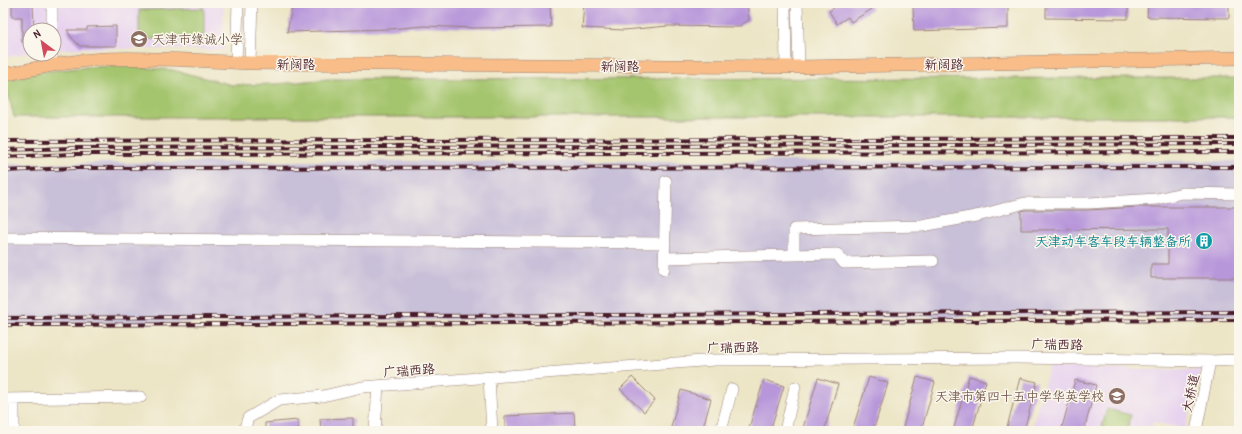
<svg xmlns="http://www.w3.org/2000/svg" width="1242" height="434" viewBox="0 0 1242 434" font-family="'Patrick Hand','LXGW WenKai TC',sans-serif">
<rect width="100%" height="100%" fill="#fbf7ec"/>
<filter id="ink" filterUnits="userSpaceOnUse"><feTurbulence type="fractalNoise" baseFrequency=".025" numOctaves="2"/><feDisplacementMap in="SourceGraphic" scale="8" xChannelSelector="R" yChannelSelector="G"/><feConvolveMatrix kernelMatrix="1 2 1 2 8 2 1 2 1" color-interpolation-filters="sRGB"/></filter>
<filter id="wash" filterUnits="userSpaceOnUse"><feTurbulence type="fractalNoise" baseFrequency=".012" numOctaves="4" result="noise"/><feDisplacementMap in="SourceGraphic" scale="16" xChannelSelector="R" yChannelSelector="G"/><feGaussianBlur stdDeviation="0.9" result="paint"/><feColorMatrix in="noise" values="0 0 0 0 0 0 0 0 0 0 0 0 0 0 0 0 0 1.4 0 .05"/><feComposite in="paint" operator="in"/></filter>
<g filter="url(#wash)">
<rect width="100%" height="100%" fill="#ece5c6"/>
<path fill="#e7d2ef" d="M3,3H223L224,50L81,48L54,50V30H30V52L3,58Z
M1049,367L1201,370L1185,429L1153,422L1151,431H1031Z"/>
<path fill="#c8bfd8" d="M315,161H1239V316L615,318L3,325V164Z"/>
<path fill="#a4c56d" stroke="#77724c" d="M204,8V39H139V10Z
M124,66L173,70L232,85L277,84L328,79L1239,78V117H14L5,80L39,72L88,67Z
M1107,409L1131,415L1127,431H1101Z"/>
<g id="blocks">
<path fill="#b796da" d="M12,3H33L34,30H30V42H22V17H12Z
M293,3H550L551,27L474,28L424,26L390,29L287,32Z
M584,3H747L749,20L738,27L668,26L624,30L582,28Z
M841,3H868L872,9L851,22L848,17L837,24L829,11Z
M1046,3H1128V19L1046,18Z
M1148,3H1229V18L1147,17Z
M1008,4V28L914,31L913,6Z
M116,26V46H80L72,38L67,30H87V27Z
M1137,207H1239V278H1151V264H1168V229L1021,230V211L1026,210H1089Z
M969,376L986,381L972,431H953Z
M632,377L655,400L644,412L620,389Z
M869,377L888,383L873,431H852Z
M917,377L935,382L921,431H902Z
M818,378L838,384L824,431H802Z
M1020,378L1037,382L1024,431H1006Z
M764,380L784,386L770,431H748Z
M1075,380L1096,385L1084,431H1061Z
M681,390L711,399L702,431H670Z
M574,413L575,429L505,431V416Z
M353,418V431H321L320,419Z
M298,420V431H265V423Z"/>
</g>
</g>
<g filter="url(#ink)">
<use href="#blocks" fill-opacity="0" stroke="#9b8278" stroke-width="1"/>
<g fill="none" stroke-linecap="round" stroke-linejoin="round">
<g stroke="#9b8278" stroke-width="12">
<path id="minor" d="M52,3V30
M785,3L786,67
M797,3L799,67
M52,54V65
M236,63L238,3
M250,63L252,3
M3,238L665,243
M794,255V229L922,226L981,215L1025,203H1089L1157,199L1182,193L1239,194
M665,258L837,254L844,263L933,261
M664,269L666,181
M489,378L492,431
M3,399L141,397
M14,400V431
M244,431L248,418L279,400L323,396L362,387L715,360L1017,358L1210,361L1239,360
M375,431L378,386
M721,431L732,389
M785,431L795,387
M1196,431L1210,361"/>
</g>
<g stroke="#9b8278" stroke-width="14">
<path id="major" d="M3,75C36,68 69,61 103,59C152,57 201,61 250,63L799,67L1239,58"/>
</g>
<use href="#minor" stroke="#fff" stroke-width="11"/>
<use href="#major" stroke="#f8bd88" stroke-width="13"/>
<g stroke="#4a1f2b" stroke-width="4">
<path id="rail" d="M3,141L1239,138
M3,150L74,148L1239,144
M3,157L73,154L1239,152
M3,171L72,168L1239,167
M3,318L1239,312
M3,325L1239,320"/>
</g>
<use href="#rail" stroke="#fbf7ec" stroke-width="2.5" stroke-dasharray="8" stroke-linecap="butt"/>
</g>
</g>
<defs>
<g id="school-disc" transform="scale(0.9)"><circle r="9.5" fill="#8d6e63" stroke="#fbf7ec"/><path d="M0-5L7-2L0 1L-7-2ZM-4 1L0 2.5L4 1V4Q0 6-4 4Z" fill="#fff"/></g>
<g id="building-disc" transform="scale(0.9)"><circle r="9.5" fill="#0f9aa8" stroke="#fbf7ec"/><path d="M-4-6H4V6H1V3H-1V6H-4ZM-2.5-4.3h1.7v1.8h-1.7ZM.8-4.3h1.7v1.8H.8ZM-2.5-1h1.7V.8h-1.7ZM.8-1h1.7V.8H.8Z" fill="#fff"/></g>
</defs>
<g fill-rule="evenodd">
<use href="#school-disc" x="139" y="39"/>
<use href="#building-disc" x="1204" y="241"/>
<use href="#school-disc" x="1117" y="396"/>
</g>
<g text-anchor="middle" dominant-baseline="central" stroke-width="3" stroke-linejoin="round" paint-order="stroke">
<g font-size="13" fill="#785e54" stroke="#fbf7ec" text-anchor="start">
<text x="152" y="39">天津市缘诚小学</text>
<text x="1104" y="396" text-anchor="end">天津市第四十五中学华英学校</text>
</g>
<g font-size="13" fill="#4a1f2b" stroke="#fbf7ec">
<text x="296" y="64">新阔路</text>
<text transform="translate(944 64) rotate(-1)">新阔路</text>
<text x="620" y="66">新阔路</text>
<text transform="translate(1057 344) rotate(1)">广瑞西路</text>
<text transform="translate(733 347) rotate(-1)">广瑞西路</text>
<text transform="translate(409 370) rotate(-4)">广瑞西路</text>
<text transform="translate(1190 393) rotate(-78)">大桥道</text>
</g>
<g font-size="13" fill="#0d838f" stroke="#fbf7ec" text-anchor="end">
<text x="1191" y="241">天津动车客车段车辆整备所</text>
</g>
</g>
<rect width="1242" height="434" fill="none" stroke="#fbf7ec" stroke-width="16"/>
<g transform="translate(42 42) rotate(328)"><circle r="19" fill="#fbf7ec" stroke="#b4a19f"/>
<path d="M0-3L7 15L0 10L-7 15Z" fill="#d1495b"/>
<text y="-6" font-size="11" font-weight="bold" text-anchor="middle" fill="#4a1f2b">N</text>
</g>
</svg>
